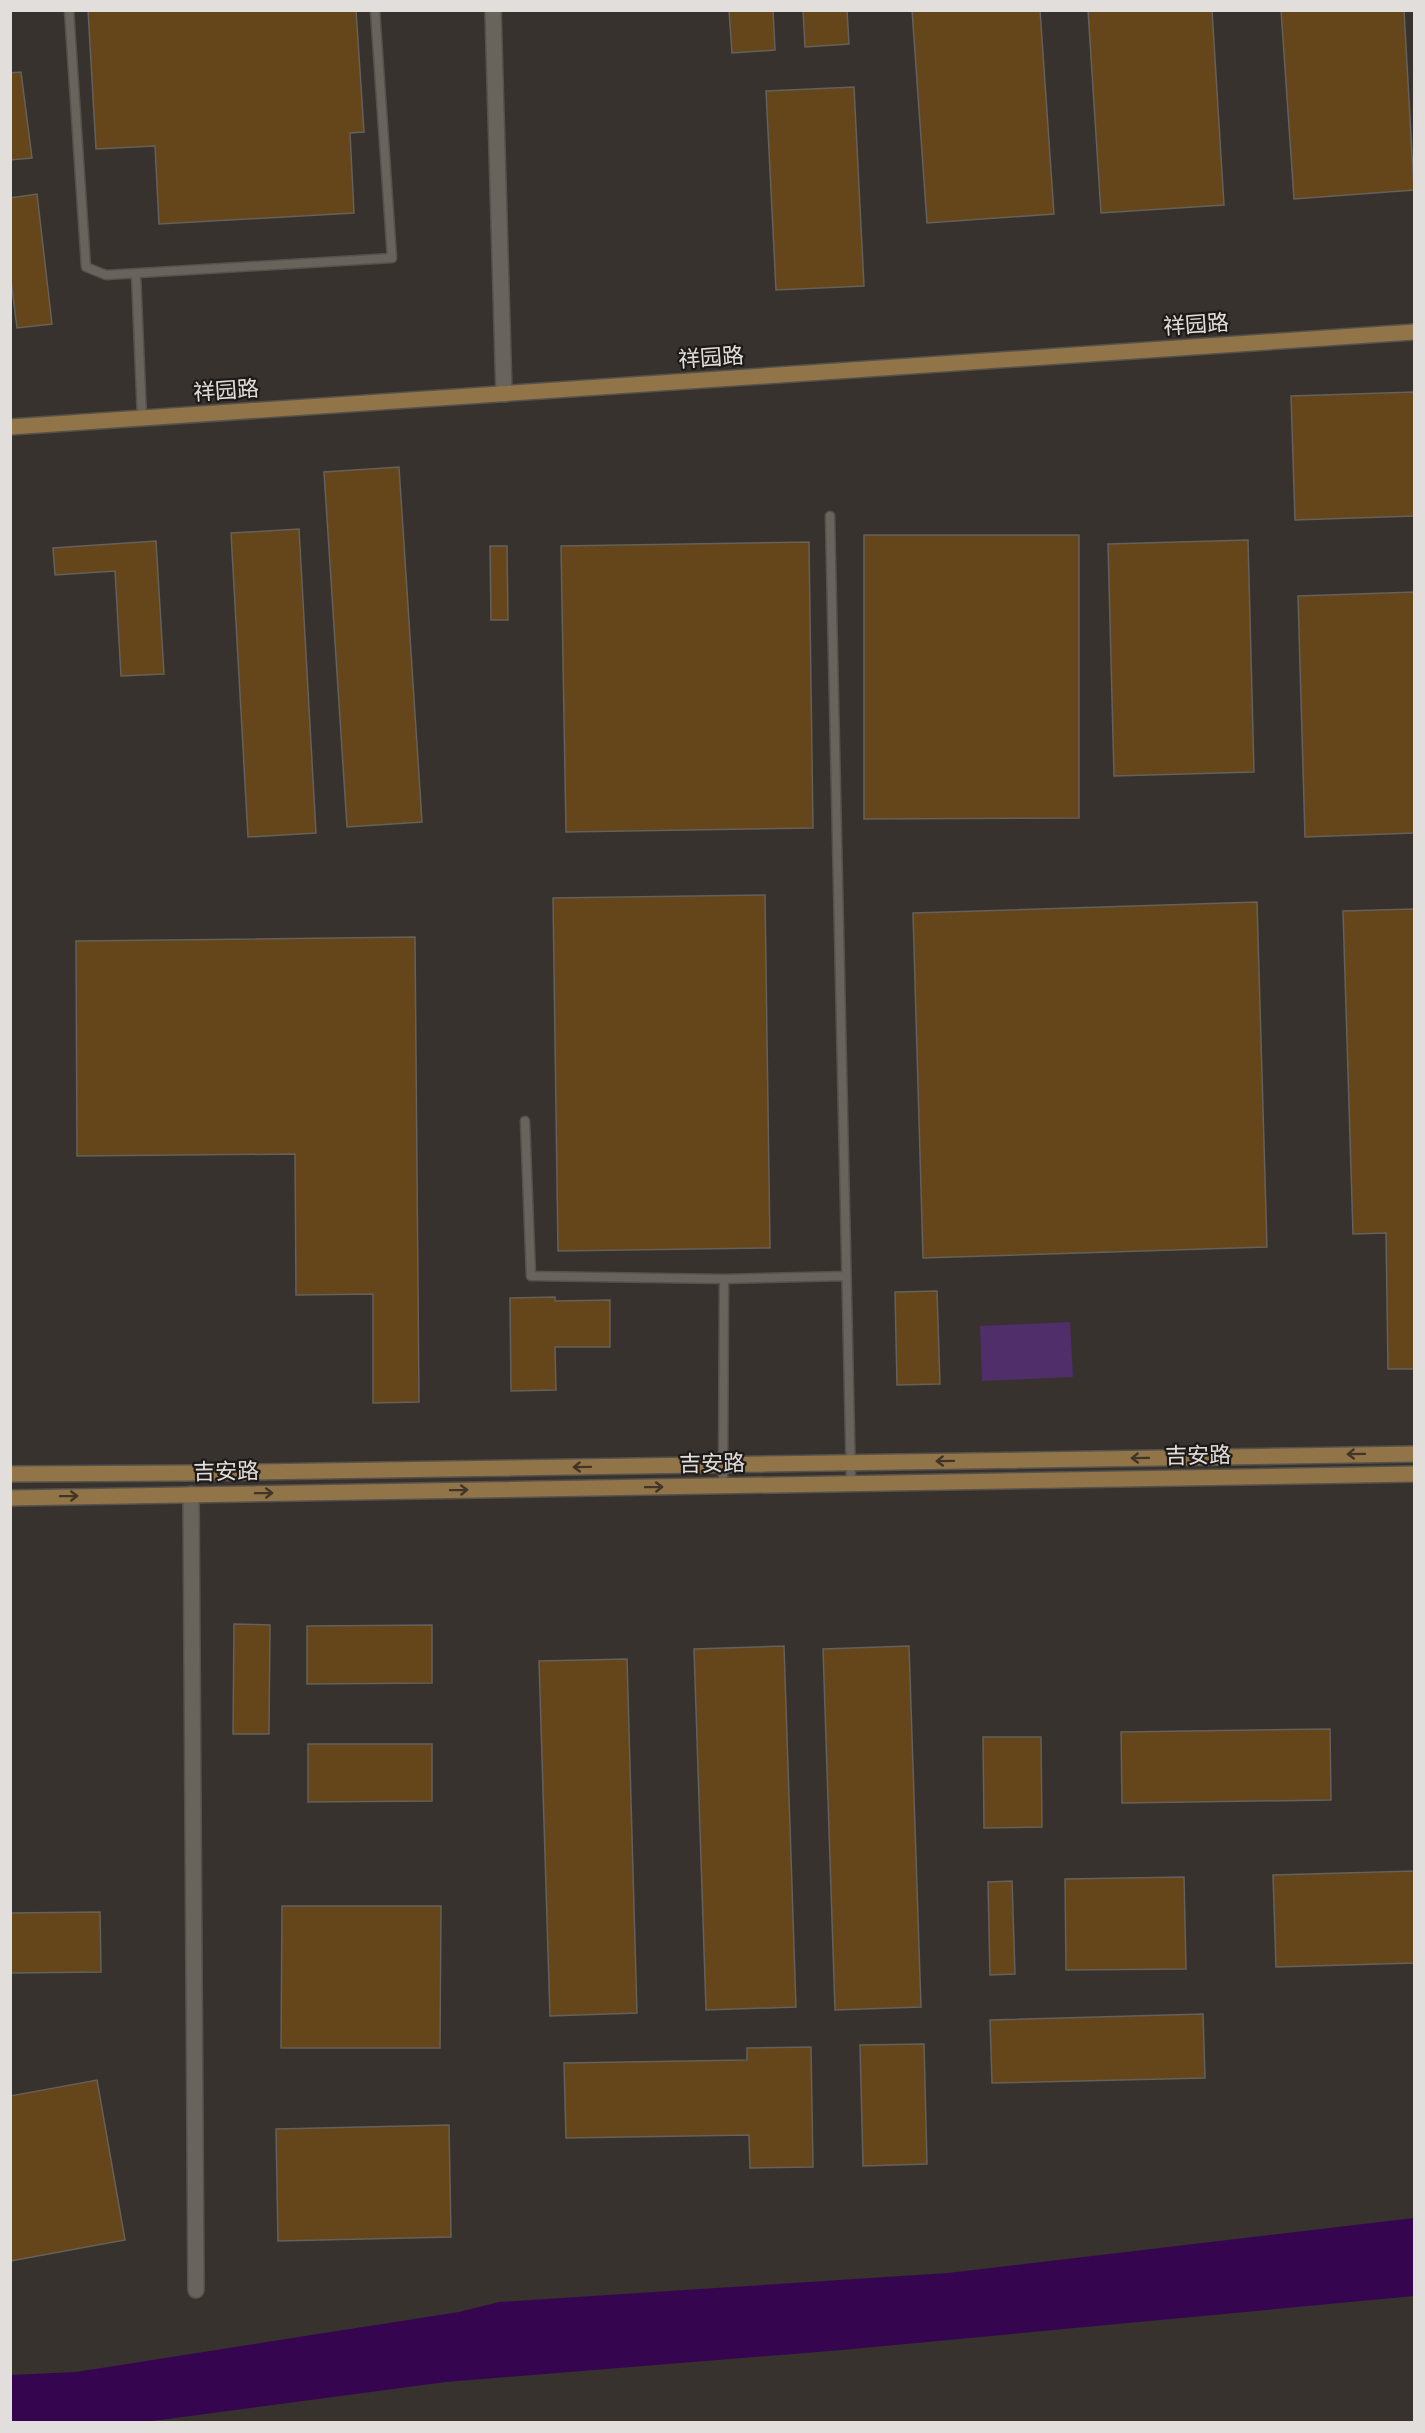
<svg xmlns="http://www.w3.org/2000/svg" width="1425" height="2433" viewBox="0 0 1425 2433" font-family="'Titillium Web','Noto Sans SC',sans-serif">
<rect width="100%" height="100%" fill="#37322d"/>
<path fill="#502e69" d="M1070,1322L1073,1377L982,1381L980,1326Z"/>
<path fill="#35064f" d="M1414,2218V2296L842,2350L446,2382L145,2422H11V2375L76,2372L459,2312L499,2302L948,2273Z"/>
<path fill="#65451a" stroke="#65605a" stroke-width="1.5" d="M88,10H356L364,132L350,133L354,213L159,224L155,146L96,149Z
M729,10H773L775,50L732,53Z
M803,10H847L849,44L805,47Z
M912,10H1040L1054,214L927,223Z
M1088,10H1212L1224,205L1101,213Z
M1281,10H1404L1414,190L1294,199Z
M21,72L32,158L10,160V73Z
M854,87L864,286L776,290L766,91Z
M37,194L52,324L17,328L10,272V198Z
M1414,392V516L1295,520L1291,396Z
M399,467L422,822L347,827L324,472Z
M299,529L316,833L248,837L231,533Z
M864,535H1079V818L864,819Z
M1248,540L1254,772L1114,776L1108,544Z
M156,541L164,674L121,676L115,571L55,575L53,548Z
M809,542L813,828L566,832L561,546Z
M490,546H507L508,620H491Z
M1414,592V833L1305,837L1298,596Z
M765,895L770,1248L558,1251L553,898Z
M1257,902L1267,1247L923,1258L913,913Z
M1414,909V1369H1388L1386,1233L1353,1234L1343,911Z
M415,937L419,1402L373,1403V1294L296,1295L295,1154L77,1156L76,941Z
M937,1291L940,1384L897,1385L895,1292Z
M555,1297V1301L610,1300V1347H555L556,1390L511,1391L510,1298Z
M234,1624L270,1625L269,1734H233Z
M432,1625V1683L307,1684V1626Z
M784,1646L796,2007L706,2010L694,1649Z
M909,1646L921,2007L835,2010L823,1649Z
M627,1659L637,2013L550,2016L539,1661Z
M1330,1729L1331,1800L1122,1803L1121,1732Z
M983,1737H1041L1042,1827L984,1828Z
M308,1744H432V1801L308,1802Z
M1414,1871V1963L1276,1967L1273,1875Z
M1184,1877L1186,1969L1066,1970L1065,1879Z
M1012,1881L1015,1974L990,1975L988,1882Z
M282,1906H441L440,2048H281Z
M100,1912L101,1972L10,1973V1913Z
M1203,2014L1205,2078L992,2083L990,2020Z
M924,2044L927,2164L863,2166L860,2045Z
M811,2047L813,2167L750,2168L749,2135L566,2138L564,2063L747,2060V2048Z
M97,2080L125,2240L10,2261V2096Z
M449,2125L451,2237L278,2241L276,2129Z"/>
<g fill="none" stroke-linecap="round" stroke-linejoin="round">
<g stroke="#55514c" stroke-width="11">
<path id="lane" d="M69,10L86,267L106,275L392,258L375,10
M136,274L142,418
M830,516L851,1483
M525,1121L531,1276L724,1279L846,1276
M723,1486L724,1279"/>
</g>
<g stroke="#55514c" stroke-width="18">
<path id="street" d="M493,10L504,394
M191,1494L196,2290"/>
</g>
<g stroke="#55514c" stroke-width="18">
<path id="secondary" d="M10,427L1414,332
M10,1474L190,1473L1414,1454
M10,1498L1414,1474"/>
</g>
<use href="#lane" stroke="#69635d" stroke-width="8"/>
<use href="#street" stroke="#69635d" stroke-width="15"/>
<use href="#secondary" stroke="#917447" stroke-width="15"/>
</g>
<defs><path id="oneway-shaft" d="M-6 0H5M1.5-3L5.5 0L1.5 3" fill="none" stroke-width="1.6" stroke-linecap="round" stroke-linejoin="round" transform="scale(1.5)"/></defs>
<g stroke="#403526">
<use href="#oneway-shaft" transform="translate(1356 1454) rotate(179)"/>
<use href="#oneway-shaft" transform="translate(1140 1458) rotate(179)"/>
<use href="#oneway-shaft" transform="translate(945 1461) rotate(179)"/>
<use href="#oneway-shaft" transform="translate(582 1467) rotate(179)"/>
<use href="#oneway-shaft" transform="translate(654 1487) rotate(-1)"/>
<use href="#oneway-shaft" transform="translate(459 1490) rotate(-1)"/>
<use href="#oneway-shaft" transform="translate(264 1493) rotate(-1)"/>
<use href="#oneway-shaft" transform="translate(69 1496) rotate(-1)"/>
</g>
<g text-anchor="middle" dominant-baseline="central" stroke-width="4.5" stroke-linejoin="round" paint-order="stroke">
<g font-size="22" fill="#e1dedb" stroke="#1d1a18">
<text transform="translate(1196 324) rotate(-4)">祥园路</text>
<text transform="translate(711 357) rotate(-4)">祥园路</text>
<text transform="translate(226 390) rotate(-4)">祥园路</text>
<text transform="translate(1198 1455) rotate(-1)">吉安路</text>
<text transform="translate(712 1463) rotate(-1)">吉安路</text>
<text transform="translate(226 1471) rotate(-1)">吉安路</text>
</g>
</g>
<rect width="1425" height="2433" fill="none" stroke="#e1dedb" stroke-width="24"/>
</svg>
